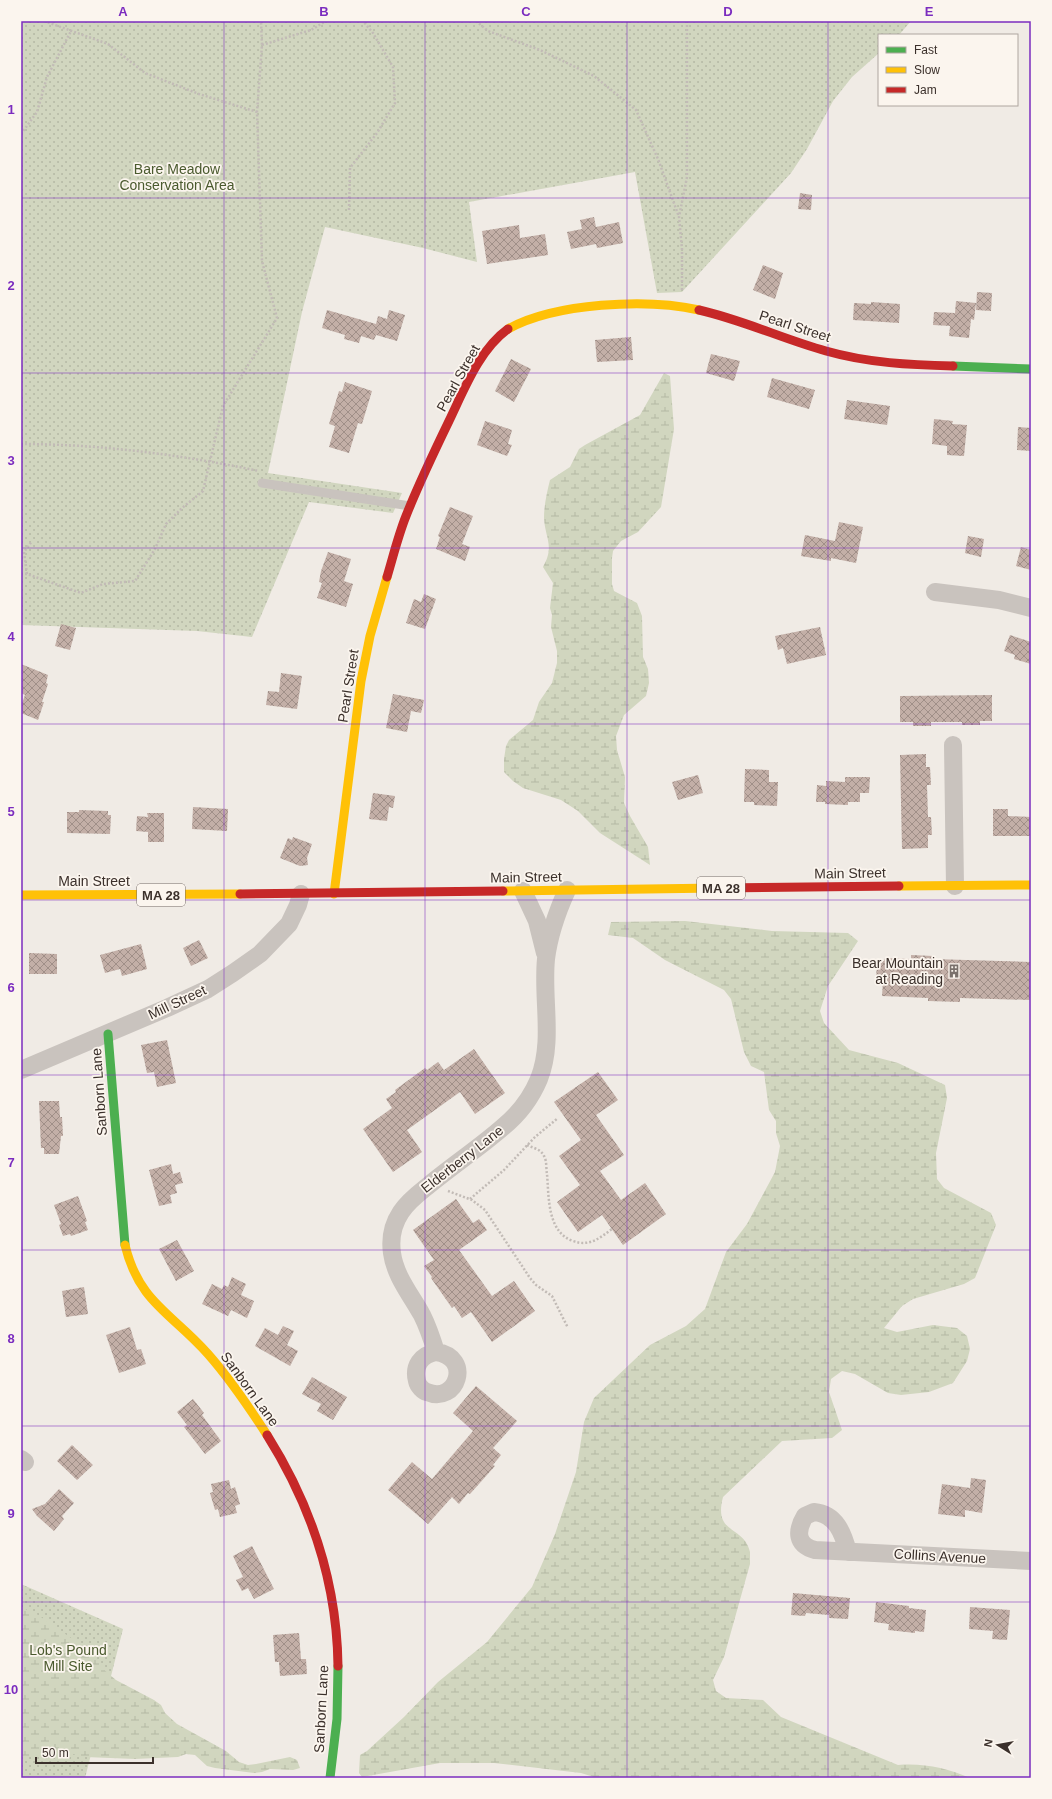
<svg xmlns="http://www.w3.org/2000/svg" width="1052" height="1799" viewBox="0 0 1052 1799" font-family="Arial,sans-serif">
<defs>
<pattern id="grass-dots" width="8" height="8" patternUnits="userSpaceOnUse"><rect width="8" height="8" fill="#d1d6bf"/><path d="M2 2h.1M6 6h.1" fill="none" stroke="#b4b8a4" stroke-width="1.8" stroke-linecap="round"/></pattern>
<pattern id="wetland-marsh" width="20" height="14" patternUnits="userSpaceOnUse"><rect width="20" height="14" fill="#d1d6bf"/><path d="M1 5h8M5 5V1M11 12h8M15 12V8" fill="none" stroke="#b4b8a4"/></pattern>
<pattern id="building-cross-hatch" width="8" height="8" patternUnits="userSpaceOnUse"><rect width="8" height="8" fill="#c3afa7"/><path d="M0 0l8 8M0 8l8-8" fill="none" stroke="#a08f88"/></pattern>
</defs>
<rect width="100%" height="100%" fill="#f0ebe5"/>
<path fill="url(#grass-dots)" d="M21,21H911L899,35H879V53L852,77L833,101L807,149L791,173L682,292L657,293L635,172L469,202L477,262L423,248L325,227L302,312L268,473L402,493L393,513L309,502L252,637L197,631L21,625Z
M21,1584L123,1629L85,1778H21Z"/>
<path fill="url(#wetland-marsh)" d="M664,373L670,376L674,429L661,507L638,532L621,541L613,551L612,558V584L614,591L637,603L642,616L643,657L648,669L649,683L646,696L624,715L616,736L617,750L625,777L624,803L630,816L648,847L650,865L600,833L578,811L561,800L523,788L513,781L504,772V759L506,746L509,740L533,720L539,702L552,683L557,663V651L551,627L552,615L550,608L553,583L543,567C555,546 545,538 544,518C544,505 547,492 550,480L570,467L579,449L585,445L640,415Z
M685,921L772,931L848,933L858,941L828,986L820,1011L824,1023L849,1050L898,1063L945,1085L947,1098L936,1153L937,1179L944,1188L991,1213L996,1225L975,1278L964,1284L913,1299L902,1306L884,1328L897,1332L933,1325L957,1328L967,1336L970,1349L967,1361L953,1383L929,1392L901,1395L888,1393L855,1374L842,1371L831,1379L829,1392L842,1430L832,1438L782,1441L723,1497C713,1535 744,1525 750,1552C750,1556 750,1560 750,1564L724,1657L713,1680L716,1691L726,1698L763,1700L781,1717L898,1765C924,1763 947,1768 970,1778H597L581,1773L494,1763H440L362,1777L359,1773L360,1755L367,1751L404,1717L438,1682L487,1642L532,1587L555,1534L576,1472L584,1422L594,1398L650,1345L686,1326L705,1309L726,1252L747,1224L775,1172L780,1146L776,1133V1121L769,1110L764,1072L751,1066L744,1052L731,999L724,990L665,960L633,938L608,935L611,922Z
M21,1607L38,1615L81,1645L94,1656L103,1669L116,1680L154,1700L161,1705L165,1713L177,1724L226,1751L239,1762L248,1765L256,1764L290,1757L297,1760L300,1768L293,1770L270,1769L262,1772L254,1773L215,1768L207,1766L195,1755L186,1754L178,1757L135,1759L85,1757L73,1754L51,1756H21Z"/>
<path fill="url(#building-cross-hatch)" d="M800,193L812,195L811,210L798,209Z
M594,217L596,227L619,222L623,243L597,248L596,244L571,249L567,232L582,229L580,220Z
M519,225L520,238L545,234L548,255L487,264L482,231Z
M763,265L783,273L775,299L753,290Z
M977,292L992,293L991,311L976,310Z
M956,301L976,303L974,320L971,319L969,338L949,336L950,326L933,325L934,312L955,313Z
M871,302L900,304L899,323L853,320L854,303L871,304Z
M327,310L376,324L378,316L387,319L389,310L405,315L397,341L376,335L374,340L361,336L359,343L344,339L345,335L322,328Z
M631,337L633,360L597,362L595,340Z
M711,354L740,361L734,381L706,373Z
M511,359L531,369L514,402L495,391Z
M772,378L815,390L809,409L767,397Z
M345,382L372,391L362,424L358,423L349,453L329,447L335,426L329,424L339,391L342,392Z
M847,400L890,406L887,425L844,419Z
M934,419L953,421L952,424L967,425L964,456L947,455V446L932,444Z
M485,421L512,430L508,444L512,445L507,456L477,445Z
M1018,427L1031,428V451L1017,450Z
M450,507L473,516L462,544L470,547L465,561L436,549L440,537L438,536Z
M839,522L863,527L856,563L831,558V561L801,556L805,535L835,541Z
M968,536L984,539L981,557L965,553Z
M1021,547L1031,550V570L1016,566Z
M328,552L351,559L344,581L353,584L346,607L317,598L322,583L319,582L321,571Z
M424,594L436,599L425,629L406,623L414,599L421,602Z
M61,624L76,628L70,650L55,646Z
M820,627L826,655L787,664L783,648L778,650L775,636Z
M1010,635L1031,642V664L1014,659L1015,655L1004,651Z
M21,664L48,675L46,683L48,684L42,702H44L38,720L21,713V706L25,695L21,693Z
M281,673L302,676L297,709L266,705L268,691L279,692Z
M393,694L424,700L421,713L411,711L407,732L386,728Z
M992,695V721H980V725H962V722H931V726H913V722H900V696Z
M926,754V767H930L931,785H927L928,817H931L932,835H928V848L902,849L900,755Z
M745,769L769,770V782H778L777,806L754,805V802H744Z
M698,775L703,793L678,800L672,782Z
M845,777H870L869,793H860V802H848V805L825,804V802H816L817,785L826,786V781L845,782Z
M373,793L395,796L393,808L389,807L387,821L369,819Z
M193,807L228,809L227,831L192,829Z
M993,809H1008V816L1031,817V836H993Z
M79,810L108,811V815H111L110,834L67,833V812H79Z
M147,813H164V842H148V832L136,831L137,816L148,817Z
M293,837L312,844L307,858L308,865L300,866L280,858L288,838L292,840Z
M199,940L208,958L191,966L183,948Z
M141,944L147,969L122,976L120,969L105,973L100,955Z
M29,953L57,954V974H29Z
M911,955L933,956L932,959L1031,962V1000L960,998V1002L928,1001V998L882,996L883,981H876L877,961H884L885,958L911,959Z
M167,1040L176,1083L157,1087L154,1072L147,1073L141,1045Z
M474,1049L505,1093L475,1114L460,1092L407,1130L422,1152L393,1172L363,1129L392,1108L386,1099L396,1092L395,1090L425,1068L427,1070L438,1062L444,1070Z
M598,1072L618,1100L596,1115L624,1155L600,1171L621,1200L645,1183L666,1214L623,1245L602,1215L578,1232L557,1202L580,1185L559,1156L581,1140L554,1102Z
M39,1101H59L60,1117H62L63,1136H61L59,1154H44V1148H41Z
M171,1164L173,1174L180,1172L183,1183L175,1185L177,1193L170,1195L172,1203L159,1206L149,1170Z
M78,1196L87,1221L85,1222L88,1230L71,1236L70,1234L63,1236L59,1225L61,1224L54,1205Z
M456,1199L473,1223L479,1219L487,1230L459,1250L492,1296L514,1281L535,1311L492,1342L471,1312L462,1318L454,1306L452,1308L431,1278L432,1277L424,1266L434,1260L413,1230Z
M177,1240L194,1271L176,1281L159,1249Z
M232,1277L246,1284L241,1295L254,1301L247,1318L231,1310L228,1316L202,1304L212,1284L222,1289L224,1285L228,1287Z
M84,1287L88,1314L66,1317L62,1291Z
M283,1326L294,1331L287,1345L298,1351L290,1366L255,1346L265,1328L278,1335Z
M130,1327L137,1350L141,1349L146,1364L119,1373L106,1335Z
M312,1377L347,1397L333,1420L317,1411L321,1404L302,1394Z
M476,1386L517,1421L493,1448L501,1455L493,1465L495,1466L470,1494L468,1493L459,1504L452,1497L428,1524L388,1490L412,1462L432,1479L473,1431L453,1413Z
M193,1399L204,1413L202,1415L221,1441L205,1454L184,1427L187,1425L177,1412Z
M72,1445L93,1465L77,1480L57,1461Z
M971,1478L986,1480L982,1513L965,1510V1517L938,1514L942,1484L970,1488Z
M229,1480L231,1489L235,1487L240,1504L235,1506L237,1513L220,1517L218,1509L215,1510L210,1493L213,1492L211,1484Z
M59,1489L74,1503L62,1516L64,1519L54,1531L37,1516L32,1509L45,1504Z
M252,1546L274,1589L254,1599L248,1588L242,1591L236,1580L243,1577L233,1556Z
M793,1593L850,1598L848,1619L829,1618V1615L806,1613L805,1616L791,1615Z
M876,1602L909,1606V1608L926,1610L924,1632L915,1631V1633L888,1630L889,1624L874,1622Z
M970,1607L1010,1610L1007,1640L992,1639L993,1631L969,1629Z
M299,1633L301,1659H306L307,1674L280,1676L279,1662H275L273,1635Z"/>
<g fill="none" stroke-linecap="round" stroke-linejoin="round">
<path stroke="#c2bbb6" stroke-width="2.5" stroke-dasharray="2 2" stroke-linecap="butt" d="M44,21L108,44L145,73L199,94L257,112
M476,21L488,31L540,50L594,76L636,110L658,159L679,217
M262,45L311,30L326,21
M21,134L37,112L47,77L71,31
M349,210L350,168L377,133L395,103L393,67L373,33L363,21
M682,290V249L679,217L687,177V21
M21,444C100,444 182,455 259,471
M21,574H27L81,593L103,584L135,581L155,549L166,524L182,508L203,491L223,406L277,318L262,261L257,112L262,45L261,21
M27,574L24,552L32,541
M527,1145C533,1148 541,1149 544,1156C547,1161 546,1169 547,1174C549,1197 547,1232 573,1241C589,1247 600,1238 612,1229
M448,1191L472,1200L485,1210L530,1278L536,1285L552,1296L568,1328
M470,1199L504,1170L535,1137L558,1118"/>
<path stroke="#c9c3be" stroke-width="9" d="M262,483L410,506"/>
<path stroke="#c9c3be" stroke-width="18" d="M935,592L999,600L1031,608
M953,745L955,886
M523,891L537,921L545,953
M21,1070L167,1008L208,989L233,973L260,954L289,924L298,905L301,894
M436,1352C421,1355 413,1366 417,1381C418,1386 423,1391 427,1392C457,1405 473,1357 436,1352C432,1339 428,1327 422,1315C411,1295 395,1276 392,1253C390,1239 393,1224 401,1212C408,1201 419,1193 429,1185C453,1165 479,1148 503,1127C519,1114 531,1098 539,1079C554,1041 542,999 546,959C549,935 557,912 567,890
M21,1459L25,1462
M848,1552C843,1533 836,1514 814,1512L805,1516C796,1531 796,1545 815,1550L1031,1561"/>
<path stroke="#4caf50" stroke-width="9" d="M953,366L1031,369
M108,1034L125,1245
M330,1778L337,1719L338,1666"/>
<path stroke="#ffc107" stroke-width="9" d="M508,329C555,303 646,298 699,310
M899,886L1031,885
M503,891L717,888
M334,894L361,681L370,636L387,577
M21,895L240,894
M125,1245C139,1303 172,1313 208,1354C230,1379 249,1407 267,1435"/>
<path stroke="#c62828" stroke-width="9" d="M699,310C743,320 783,339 826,351C868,363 911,365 953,366
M387,577C393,557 398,536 406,516C419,483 434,452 449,421C464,390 479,350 508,329
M717,888L899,886
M240,894L503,891
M267,1435C311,1505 337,1584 338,1666"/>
</g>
<path fill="none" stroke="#7b2cbf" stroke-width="1" stroke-opacity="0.55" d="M224,21V1778M425,21V1778M627,21V1778M828,21V1778M21,198H1031M21,373H1031M21,548H1031M21,724H1031M21,900H1031M21,1075H1031M21,1250H1031M21,1426H1031M21,1602H1031"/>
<defs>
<g id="building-bare" transform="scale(1.08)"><path d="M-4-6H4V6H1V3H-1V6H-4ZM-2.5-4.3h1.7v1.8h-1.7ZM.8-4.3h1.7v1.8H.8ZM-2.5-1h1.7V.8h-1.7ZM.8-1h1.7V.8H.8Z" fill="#7a716c" stroke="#fbf5ee" stroke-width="2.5" paint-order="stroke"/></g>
</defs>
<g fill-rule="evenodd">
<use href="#building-bare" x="954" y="971"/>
</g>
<g text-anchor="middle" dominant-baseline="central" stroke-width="3.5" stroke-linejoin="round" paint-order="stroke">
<g fill="#fbf5ee" stroke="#756b66" stroke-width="1">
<rect x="697" y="877" width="48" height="22" rx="3"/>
<rect x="137" y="884" width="48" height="22" rx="3"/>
</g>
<g font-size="13" font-weight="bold" fill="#3b302b">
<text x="721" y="888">MA 28</text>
<text x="161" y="895">MA 28</text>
</g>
<g font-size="14" fill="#4a5a2e" stroke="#fbf5ee">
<text x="177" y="169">Bare Meadow<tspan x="177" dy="16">Conservation Area</tspan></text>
<text x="68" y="1650">Lob's Pound<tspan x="68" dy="16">Mill Site</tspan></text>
</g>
<g font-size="14" fill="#3b302b" stroke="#fbf5ee">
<text transform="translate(795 326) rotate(18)">Pearl Street</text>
<text transform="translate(458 378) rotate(-61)">Pearl Street</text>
<text transform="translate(348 686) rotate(-81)">Pearl Street</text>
<text transform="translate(850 873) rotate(-1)">Main Street</text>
<text transform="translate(526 877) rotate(-1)">Main Street</text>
<text x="94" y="881">Main Street</text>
<text transform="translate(177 1002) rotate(-25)">Mill Street</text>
<text transform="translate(99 1092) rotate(-94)">Sanborn Lane</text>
<text transform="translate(462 1159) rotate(-38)">Elderberry Lane</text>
<text transform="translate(250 1389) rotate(54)">Sanborn Lane</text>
<text transform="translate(940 1556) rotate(3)">Collins Avenue</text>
<text transform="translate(321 1709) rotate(-87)">Sanborn Lane</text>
</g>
<g font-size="14" fill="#3b302b" stroke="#fbf5ee" text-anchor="end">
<text x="943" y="963">Bear Mountain<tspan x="943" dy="16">at Reading</tspan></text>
</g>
</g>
<rect width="1052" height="1799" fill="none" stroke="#fbf5ee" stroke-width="44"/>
<rect x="878" y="34" width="140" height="72" fill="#fbf5ee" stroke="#aea6a0"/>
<rect x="886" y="47" width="20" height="6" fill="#4caf50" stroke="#aea6a0"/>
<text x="914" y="54" font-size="12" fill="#3b302b">Fast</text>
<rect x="886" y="67" width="20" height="6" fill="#ffc107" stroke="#aea6a0"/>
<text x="914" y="74" font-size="12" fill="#3b302b">Slow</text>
<rect x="886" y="87" width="20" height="6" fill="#c62828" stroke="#aea6a0"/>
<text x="914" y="94" font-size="12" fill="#3b302b">Jam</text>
<g transform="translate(998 1745) rotate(281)" stroke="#fbf5ee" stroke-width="3" paint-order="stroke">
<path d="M0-3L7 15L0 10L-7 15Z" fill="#3b302b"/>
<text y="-6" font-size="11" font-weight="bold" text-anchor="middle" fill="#3b302b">N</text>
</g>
<path d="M36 1757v6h117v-6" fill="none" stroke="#3b302b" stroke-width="2"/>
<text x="42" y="1757" font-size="12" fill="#3b302b" stroke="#fbf5ee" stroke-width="3" paint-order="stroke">50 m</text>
<rect x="22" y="22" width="1008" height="1755" fill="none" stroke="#7b2cbf" stroke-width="1.5"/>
<g font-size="13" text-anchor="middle" font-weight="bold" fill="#7b2cbf">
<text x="123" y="16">A</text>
<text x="324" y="16">B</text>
<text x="526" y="16">C</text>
<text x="728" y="16">D</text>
<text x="929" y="16">E</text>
<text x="11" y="114">1</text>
<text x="11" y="290">2</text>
<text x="11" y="465">3</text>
<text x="11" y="641">4</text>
<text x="11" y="816">5</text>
<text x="11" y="992">6</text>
<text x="11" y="1167">7</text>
<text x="11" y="1343">8</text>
<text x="11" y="1518">9</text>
<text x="11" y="1694">10</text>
</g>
</svg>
